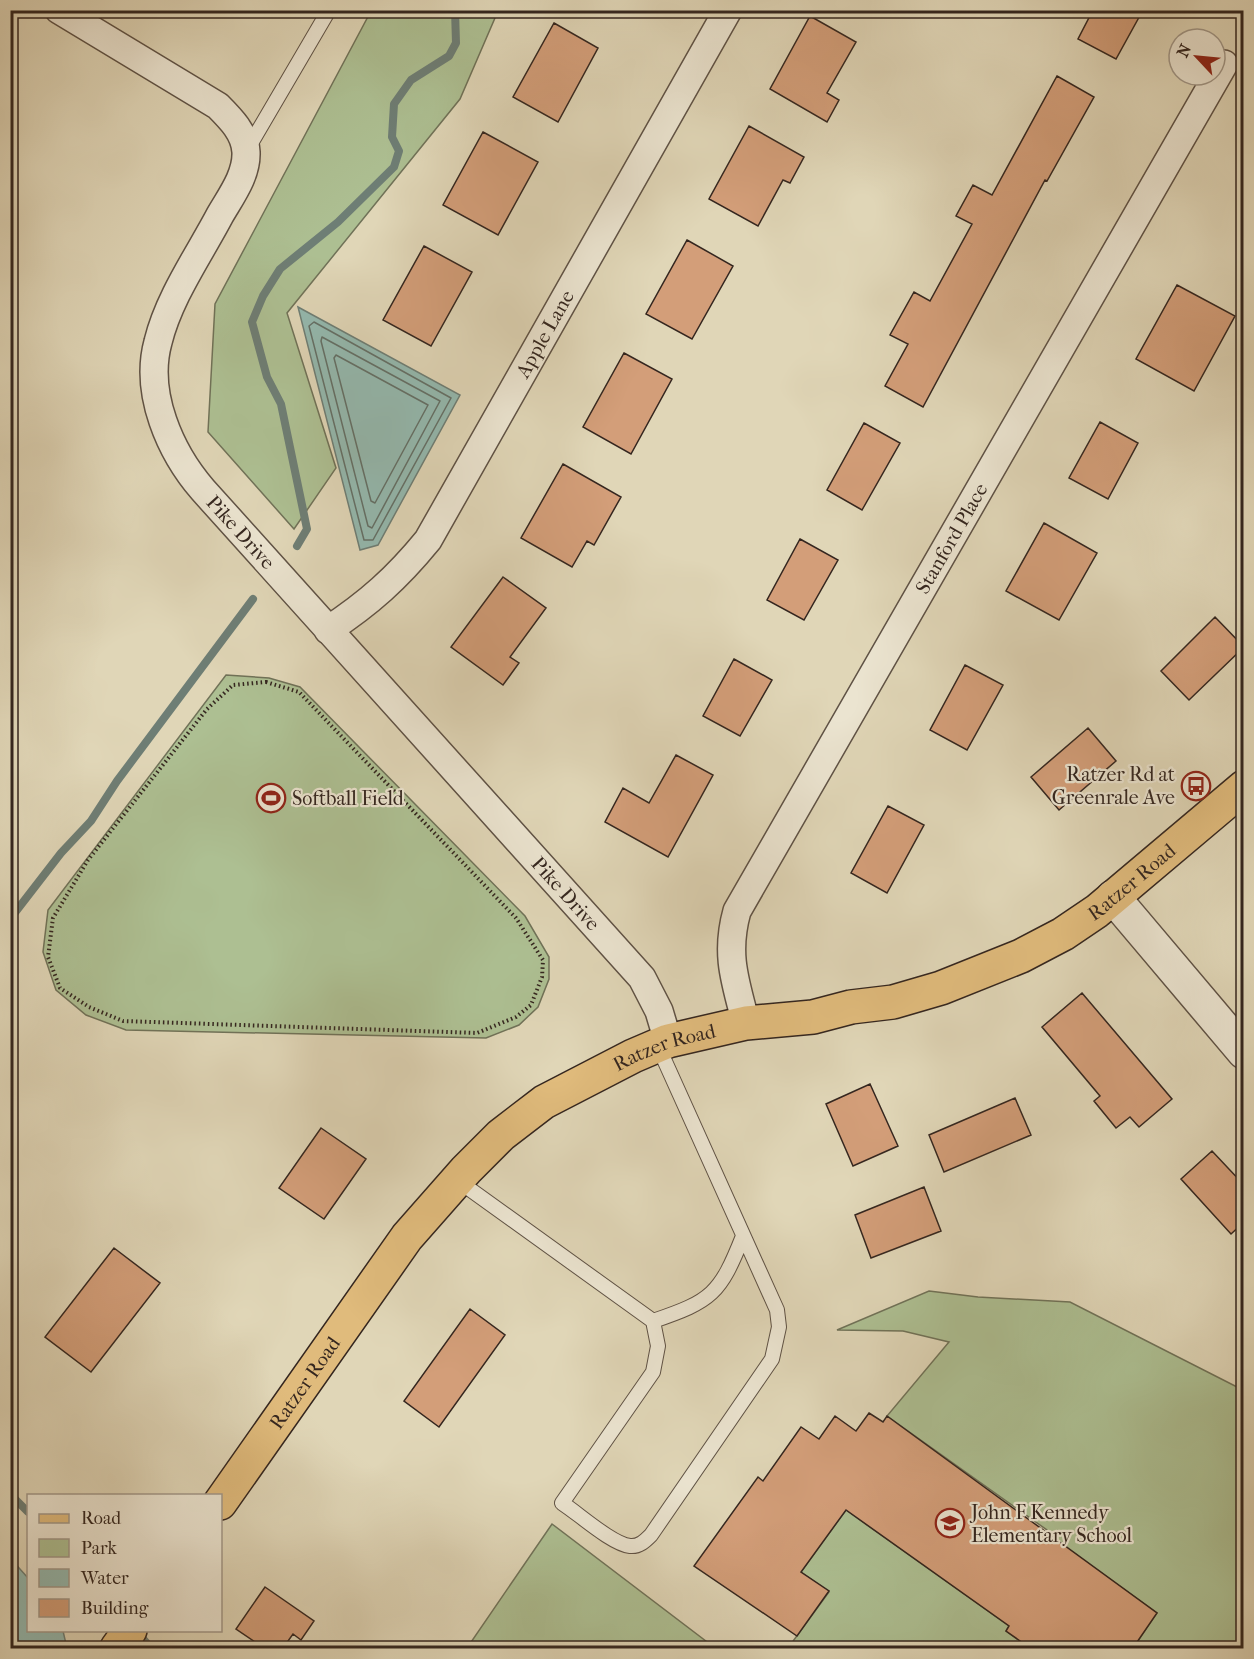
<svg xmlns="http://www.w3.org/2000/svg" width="1254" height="1659" viewBox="0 0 1254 1659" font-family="'IM FELL French Canon',serif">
<rect width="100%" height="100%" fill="#e0d6b7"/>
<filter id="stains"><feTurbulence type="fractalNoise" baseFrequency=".00333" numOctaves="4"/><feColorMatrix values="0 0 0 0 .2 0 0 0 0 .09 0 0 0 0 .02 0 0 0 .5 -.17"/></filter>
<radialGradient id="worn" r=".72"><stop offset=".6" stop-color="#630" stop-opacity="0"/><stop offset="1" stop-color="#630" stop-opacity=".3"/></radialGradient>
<path fill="#adbf92" stroke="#707258" stroke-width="1.5" d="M371,11H498L460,99L287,313L336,468L294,529L208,432L215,304Z
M226,675L269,678L300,687L525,916L549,957V979L538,1007L519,1025L486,1038L126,1030L86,1015L56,990L43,952L48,910Z
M929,1291L978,1297L1070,1302L1243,1390V1648H1133L1157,1613L1065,1547L1049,1542L1054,1535L887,1416L949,1342L903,1331L837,1330Z
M846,1510L1009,1626L1006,1631L1030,1648H788L829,1592L801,1572Z
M552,1524L715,1648H467Z"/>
<path fill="#94b9af" stroke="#6e7e75" stroke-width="1.5" d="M298,307L460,395L378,545L360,550Z
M11,1559L28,1578V1630L63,1631L67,1648H11Z"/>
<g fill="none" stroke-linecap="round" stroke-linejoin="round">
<path stroke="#647067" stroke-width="1.5" d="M314,322L451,398L373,540H364L309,326Z
M322,337L440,401L372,528L368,526L321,341Z
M336,355L428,405L375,503L371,501L334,358Z"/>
<path stroke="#6e7e75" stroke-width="8" d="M297,546L307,529L281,404L267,377L252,322L263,296L280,269L338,222L394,167L399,151L392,137L394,104L411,80L449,56L456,43L455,10
M10,919L61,853L91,821L117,781L253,599
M10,1494L28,1512
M136,1631L151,1648"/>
</g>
<path fill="#d39e79" stroke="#34261f" stroke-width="1.5" d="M1093,10H1143L1116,59L1078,39Z
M810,16L856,42L827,93L839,100L827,122L770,89Z
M554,23L598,48L558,122L513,97Z
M1057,76L1094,97L1047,181L1045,180L923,407L885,386L908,344L890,335L914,292L930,301L972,224L956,216L973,185L992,195Z
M749,126L804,157L790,183L783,180L758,226L709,199Z
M483,132L538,162L498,235L443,205Z
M687,240L733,266L692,339L646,314Z
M424,246L472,272L431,346L383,320Z
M1177,285L1235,316L1194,391L1136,359Z
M624,353L672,379L631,454L583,427Z
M1100,422L1138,443L1108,499L1069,478Z
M864,423L900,443L862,510L827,490Z
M563,464L621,497L594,545L587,541L572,567L521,538Z
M1044,523L1097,553L1059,620L1006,591Z
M800,539L838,560L804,620L767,600Z
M503,577L546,608L510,657L519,663L503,685L451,647Z
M1215,617L1244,647L1189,700L1161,671Z
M734,659L772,680L740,736L703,716Z
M965,665L1003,685L967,750L930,730Z
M1088,728L1116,761L1059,810L1031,777Z
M676,755L713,775L668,857L605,822L623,788L649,803Z
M888,806L924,825L887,893L851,873Z
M1082,993L1172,1099L1139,1127L1130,1117L1116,1128L1094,1101L1100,1096L1042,1027Z
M870,1084L898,1146L853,1166L826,1104Z
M1015,1098L1031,1135L944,1172L929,1135Z
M321,1128L366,1159L324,1219L279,1188Z
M1212,1151L1244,1185V1222L1231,1234L1181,1179Z
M924,1187L941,1231L871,1258L855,1215Z
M114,1248L160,1283L91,1372L45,1337Z
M470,1309L505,1335L439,1427L404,1401Z
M869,1413L883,1422L887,1416L1157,1613L1133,1648H1030L1006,1631L1009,1626L846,1510L801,1572L829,1591L797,1636L694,1566L758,1477L763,1481L801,1427L819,1439L835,1416L856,1431Z
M265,1587L314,1621L301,1640L293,1634L283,1648H264L236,1629Z"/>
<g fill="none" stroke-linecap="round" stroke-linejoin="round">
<g stroke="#5f5245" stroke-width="16">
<path id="service" d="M247,150L329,10
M457,1180L653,1321L658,1346L653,1372L562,1503C579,1514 612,1544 630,1546C639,1547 645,1541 651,1535L772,1359L779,1327L777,1310L658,1046
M653,1321C712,1301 720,1294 743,1236"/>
</g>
<g stroke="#5f5245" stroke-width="30">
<g id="minor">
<path id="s1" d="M59,10L218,106C231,119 245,133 246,152C247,175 231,196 220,215C199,255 169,297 158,342C144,393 170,452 203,490L642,978L659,1011L668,1041"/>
<path id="s2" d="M328,630C369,603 397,578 428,540L728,10"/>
<path id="s3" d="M746,1023C735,981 725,954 737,911L1224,64"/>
</g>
</g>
<g stroke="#5f5245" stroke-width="36">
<path id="tertiary" d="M1113,897L1244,1052"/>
</g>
<g stroke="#34261f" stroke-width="36">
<g id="primary">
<path id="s4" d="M220,1503L407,1237L466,1170L501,1135L544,1102L633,1056L668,1041L746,1023L813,1017L851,1007L893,1002L941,988L1021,956L1063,934L1097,911L1244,787"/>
<path d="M117,1648L130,1630"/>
</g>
</g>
<path stroke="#34261f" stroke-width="4" stroke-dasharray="1.5 3" stroke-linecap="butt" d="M266,682L299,692L516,918L543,960L542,977L531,1005L516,1017L477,1033L123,1021L89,1007L60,988L48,957L53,918L88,860L207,709L233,685Z"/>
<use href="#service" stroke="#ebe4d0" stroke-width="14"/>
<use href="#minor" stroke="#ebe4d0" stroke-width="27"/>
<use href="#tertiary" stroke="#ebe4d0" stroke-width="33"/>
<use href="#primary" stroke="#e0bb7c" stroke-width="33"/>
</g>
<defs>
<g id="bus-ring" transform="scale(1.5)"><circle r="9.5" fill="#ebe4d0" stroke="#8f2418" stroke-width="1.5"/><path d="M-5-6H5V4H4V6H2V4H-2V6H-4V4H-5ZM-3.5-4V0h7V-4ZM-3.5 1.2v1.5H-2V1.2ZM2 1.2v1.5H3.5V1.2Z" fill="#8f2418"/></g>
<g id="stadium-ring" transform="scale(1.5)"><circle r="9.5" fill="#ebe4d0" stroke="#8f2418" stroke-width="1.5"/><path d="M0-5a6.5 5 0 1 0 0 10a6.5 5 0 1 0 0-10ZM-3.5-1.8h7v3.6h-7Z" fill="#8f2418"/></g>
<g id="school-ring" transform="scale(1.5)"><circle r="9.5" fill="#ebe4d0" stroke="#8f2418" stroke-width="1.5"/><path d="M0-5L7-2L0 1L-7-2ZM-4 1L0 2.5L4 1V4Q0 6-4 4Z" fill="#8f2418"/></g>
</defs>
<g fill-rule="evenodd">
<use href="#bus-ring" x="1196" y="786"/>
<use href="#stadium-ring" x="271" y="798"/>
<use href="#school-ring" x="950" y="1523"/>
</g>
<g text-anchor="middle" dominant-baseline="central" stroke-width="4.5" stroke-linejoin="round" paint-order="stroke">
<g font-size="20" fill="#34261f" stroke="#ebe4d0">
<text stroke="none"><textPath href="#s2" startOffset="372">Apple Lane</textPath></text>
<text stroke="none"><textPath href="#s1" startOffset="669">Pike Drive</textPath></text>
<text stroke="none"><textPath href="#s3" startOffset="544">Stanford Place</textPath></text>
<text stroke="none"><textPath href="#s4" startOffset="1155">Ratzer Road</textPath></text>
<text stroke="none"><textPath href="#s1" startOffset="1155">Pike Drive</textPath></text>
<text stroke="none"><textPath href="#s4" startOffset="651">Ratzer Road</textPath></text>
<text stroke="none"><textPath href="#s4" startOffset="147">Ratzer Road</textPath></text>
</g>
<g font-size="20" fill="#34261f" stroke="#ebe4d0" text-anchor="start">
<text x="1175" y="774" text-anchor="end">Ratzer Rd at<tspan x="1175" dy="23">Greenrale Ave</tspan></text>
<text x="292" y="798">Softball Field</text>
<text x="971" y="1512">John F Kennedy<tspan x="971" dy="23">Elementary School</tspan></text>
</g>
</g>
<rect width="1254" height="1659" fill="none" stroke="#e0d6b7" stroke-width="36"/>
<rect x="12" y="12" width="1230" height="1635" fill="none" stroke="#34261f" stroke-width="3"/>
<rect x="18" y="18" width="1218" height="1623" fill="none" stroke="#34261f" stroke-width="1.5"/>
<rect x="27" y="1494" width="195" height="138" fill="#ebe4d0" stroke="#a29889" stroke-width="1.5"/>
<rect x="39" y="1514" width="30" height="9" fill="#e0bb7c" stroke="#a29889" stroke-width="1.5"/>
<text x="81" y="1524" font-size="18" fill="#34261f">Road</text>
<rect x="39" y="1539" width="30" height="18" fill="#adbf92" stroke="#a29889" stroke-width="1.5"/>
<text x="81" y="1554" font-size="18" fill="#34261f">Park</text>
<rect x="39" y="1569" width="30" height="18" fill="#94b9af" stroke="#a29889" stroke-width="1.5"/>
<text x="81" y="1584" font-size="18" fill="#34261f">Water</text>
<rect x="39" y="1599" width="30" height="18" fill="#d39e79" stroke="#a29889" stroke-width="1.5"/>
<text x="81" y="1614" font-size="18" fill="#34261f">Building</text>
<g transform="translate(1197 57) rotate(296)"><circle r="28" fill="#ebe4d0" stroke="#a29889" stroke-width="1.5"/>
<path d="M0-4.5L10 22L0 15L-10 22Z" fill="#8f2418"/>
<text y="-9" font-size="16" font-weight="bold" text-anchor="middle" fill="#34261f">N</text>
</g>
<rect width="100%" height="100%" filter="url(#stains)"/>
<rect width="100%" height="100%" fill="url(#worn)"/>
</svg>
